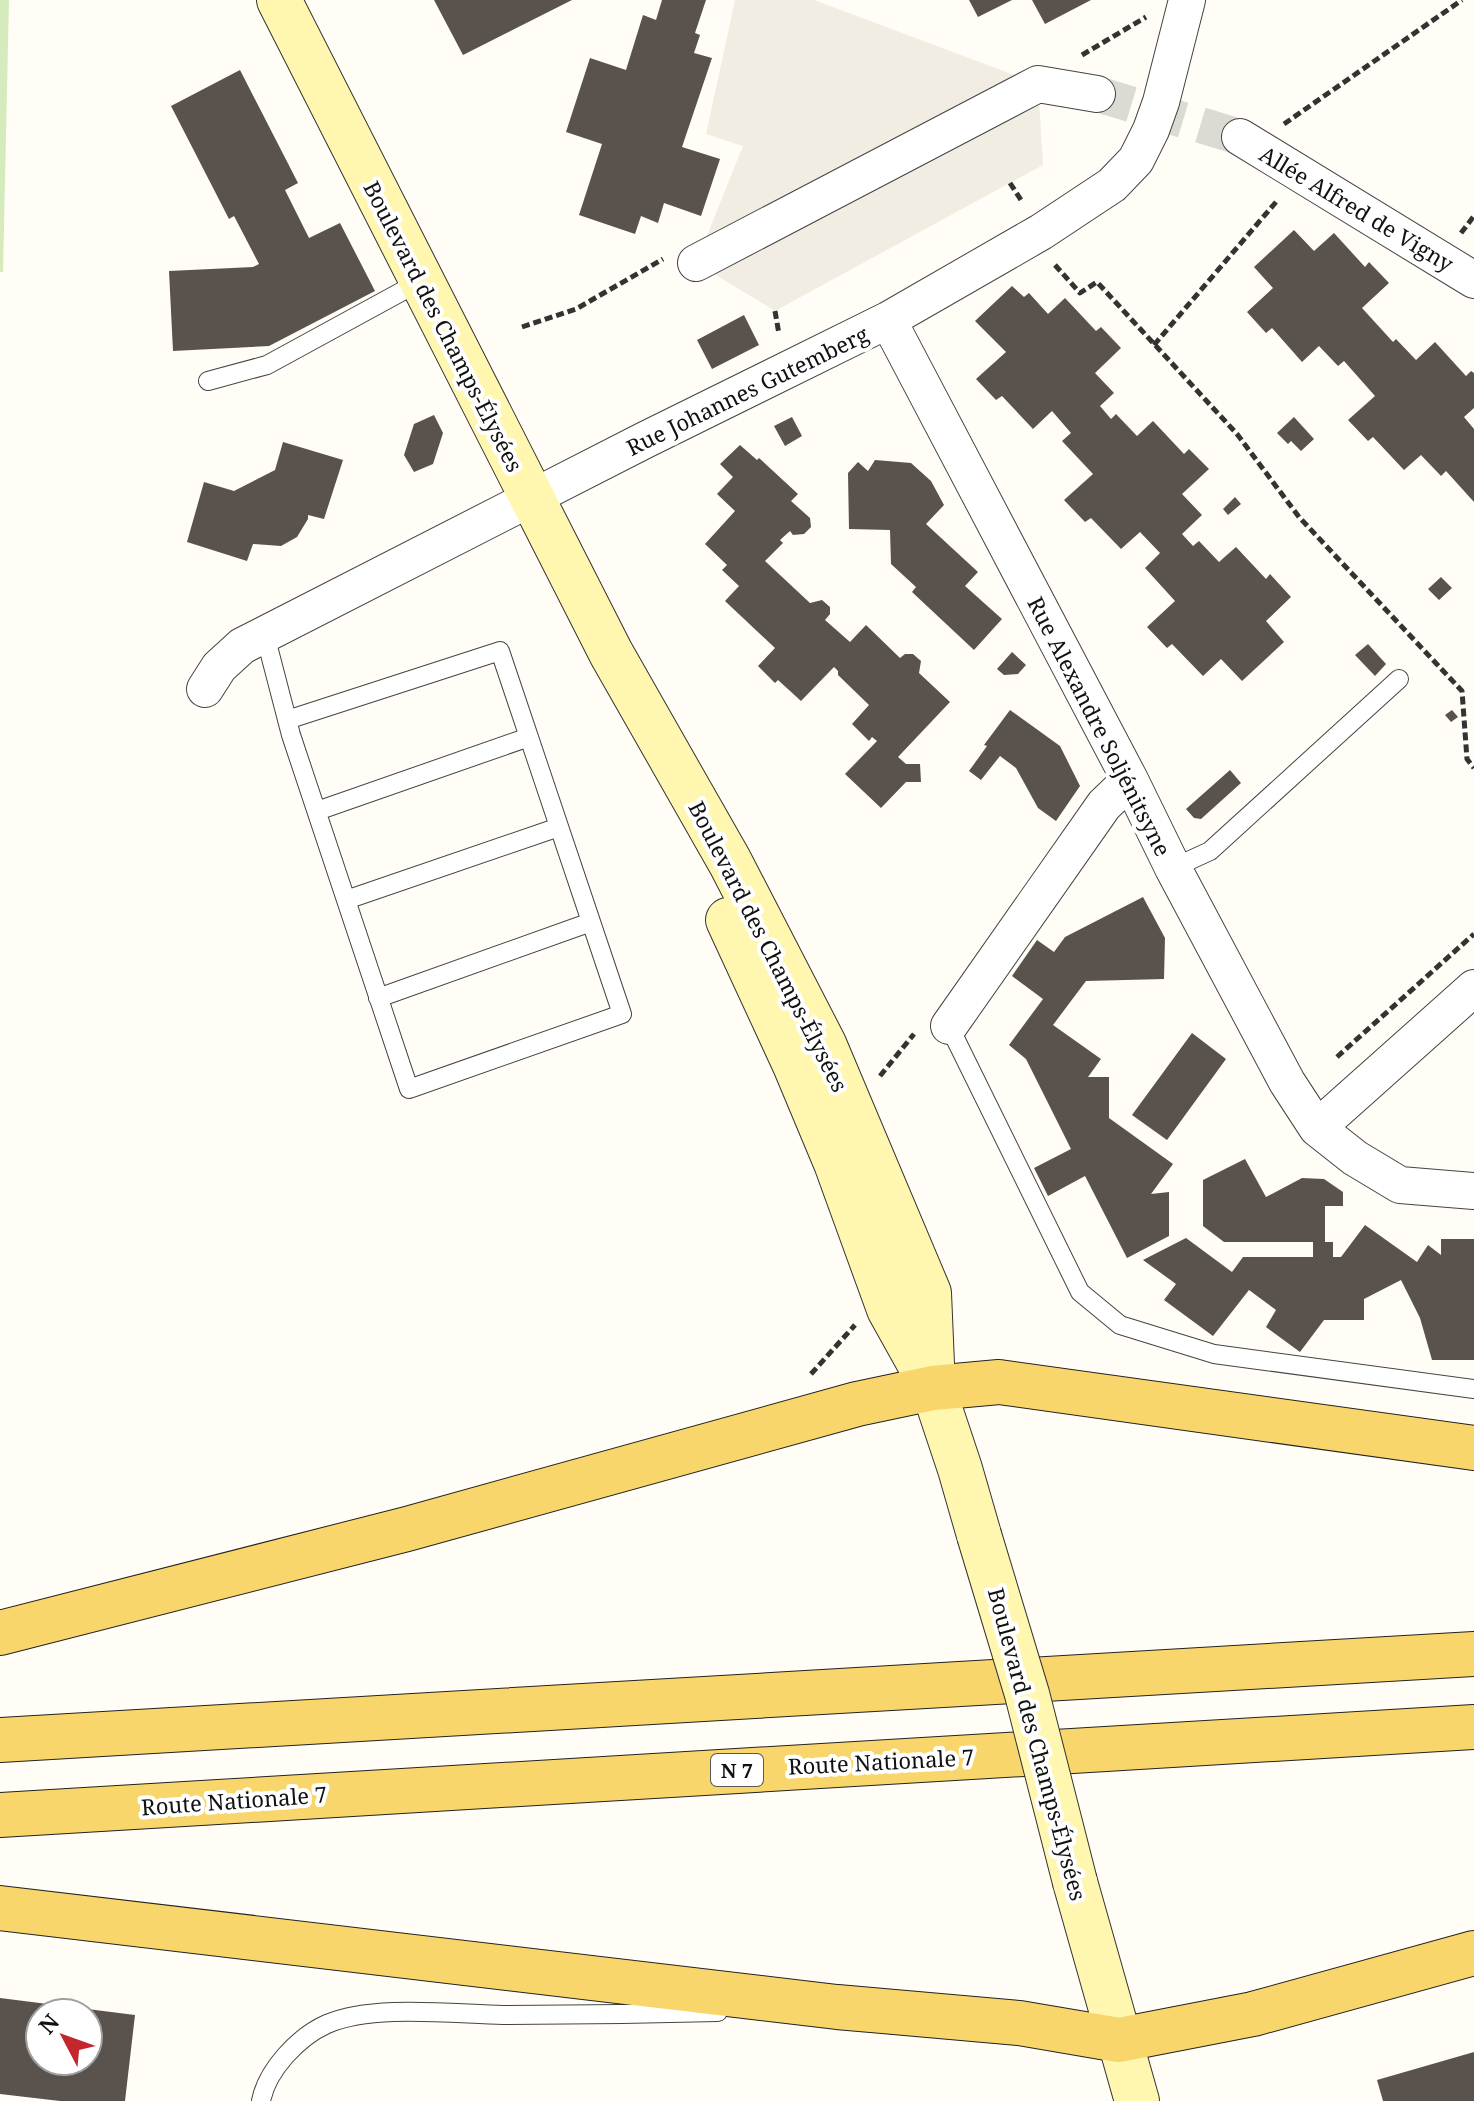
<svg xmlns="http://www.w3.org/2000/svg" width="1474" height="2101" viewBox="0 0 1474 2101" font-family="'Noto Serif',serif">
<rect width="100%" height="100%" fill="#fffdf5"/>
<path fill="#d5ebbd" d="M0,0H9L3,272H0Z"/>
<path fill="#f1ede2" d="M735,0H814L1038,84L1043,165L775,311L696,263L743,146L706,134Z"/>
<path fill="#5a524d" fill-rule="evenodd" d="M434,0H572L463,55Z
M662,0H706L695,33L700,35L694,53L712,58L682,147L720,159L701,216L664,203L658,223L641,216L635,234L579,215L602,144L566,132L590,58L626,70L643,15L656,20Z
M969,0H1012L978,17Z
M1032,0H1091L1045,24Z
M240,70L298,183L285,190L309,238L340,223L375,291L269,346L173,351L169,271L253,267L259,264L234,216L229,219L171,106Z
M1294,230L1314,251L1334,233L1365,267L1369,262L1389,283L1362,308L1393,342L1396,339L1416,360L1435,342L1466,376L1471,371L1474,373V408L1464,417L1474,429V502L1446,471L1441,476L1421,455L1404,470L1373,437L1368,441L1348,420L1375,396L1344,361L1338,366L1319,346L1302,362L1272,328L1266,333L1247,312L1273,288L1254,267Z
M1012,286L1024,297L1029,293L1048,314L1065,298L1096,331L1101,327L1121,348L1095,373L1114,393L1100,406L1111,419L1116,414L1137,436L1153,421L1184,454L1189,449L1209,469L1182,494L1202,515L1182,534L1193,546L1199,541L1219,562L1236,547L1266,579L1270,574L1291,597L1266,621L1284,642L1242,681L1221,659L1203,676L1172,644L1167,648L1147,627L1175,601L1145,568L1160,553L1140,532L1121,549L1091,518L1085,522L1064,500L1093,474L1062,441L1071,433L1052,411L1033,429L1002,396L996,400L976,379L1006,352L975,321Z
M744,315L759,345L712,369L697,340Z
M434,415L443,433L433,464L414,472L404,455L414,424Z
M792,417L802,436L785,446L774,426Z
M1294,417L1314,439L1301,451L1291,441L1288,444L1277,433Z
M283,442L343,460L324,519L308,515V519L297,537L281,546L253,544L247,561L187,542L204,482L234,491L275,470Z
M740,445L757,460L759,458L798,494L791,501L810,518L811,527L804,534L793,535L790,531L780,540L783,543L765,561L810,603L822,600L830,607V614L825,620L850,642L866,625L900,658L905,654H913L921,661L919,673L950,702L898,757L906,764H920L921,782H906L881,808L845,774L877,741L872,737L869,741L852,724L869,705L838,675V671L834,667L801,701L778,680L775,683L758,666L775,648L725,601L739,586L722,570L727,565L705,544L735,511L717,494L733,477L720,464Z
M875,460L911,463L931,481L944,505L926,524L978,572L965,586L1002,619L974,650L912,592L916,587L891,564L890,530L849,529L848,473L858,462L868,471Z
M1235,497L1241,504L1228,515L1223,509Z
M1441,577L1452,588L1439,600L1428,589Z
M1368,644L1386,664L1375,676L1355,655Z
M1012,652L1026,665L1018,674L1004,675L997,669Z
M1010,710L1060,746L1080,786L1056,821L1038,808L1016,768L1000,756L981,780L969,771L987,746L984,745Z
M1452,710L1458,717L1451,722L1445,715Z
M1230,770L1241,783L1201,819L1194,818L1186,809Z
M1143,897L1165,938L1164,979L1086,981L1053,1025L1101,1059L1088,1077H1109V1118L1173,1164L1151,1194L1169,1192V1236L1127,1258L1085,1176L1048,1196L1034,1168L1071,1149L1026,1059L1009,1045L1043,999L1012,976L1037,940L1054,952L1065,937Z
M1192,1033L1226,1059L1167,1140L1132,1115Z
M1245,1159L1266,1197L1302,1178L1324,1179L1343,1192V1206H1325V1242H1333V1257H1341L1365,1225L1417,1262L1428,1245L1441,1255V1239H1474V1360H1432L1420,1318L1401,1280L1364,1299V1320H1324L1300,1352L1266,1327L1276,1310L1249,1290L1213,1336L1164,1300L1176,1284L1143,1260L1186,1238L1232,1272L1243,1257H1313V1242H1224L1203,1226V1180Z
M0,1998L135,2015L125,2101H60L0,2094ZM40,2013H88V2061H40Z
M1474,2052V2101H1383L1377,2080Z"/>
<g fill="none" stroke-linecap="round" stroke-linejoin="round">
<path stroke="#dbdad3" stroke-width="36" stroke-dasharray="36 18" stroke-linecap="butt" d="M1097,94L1240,137"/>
<g stroke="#444" stroke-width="20">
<path id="lane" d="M208,381L267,365L421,281
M265,635L291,735L409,1089L622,1014L500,651L287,720
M317,811L529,737
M1173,868L1210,851L1399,679
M346,900L559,827
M378,998L591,922
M949,1026L1080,1292L1120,1325L1214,1354L1474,1389
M261,2101C267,2070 298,2037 327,2024C373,2004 453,2014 503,2015C575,2015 646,2014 718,2012"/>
</g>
<g stroke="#444" stroke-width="38">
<path id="street" d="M1240,137L1474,280
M696,263L1038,84L1097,94
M888,320L1130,780L1173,868L1287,1082L1317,1128L1355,1158L1400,1185L1474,1191
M205,689L219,667L242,646L645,440L888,320L1041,232L1112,185L1136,160L1151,130L1161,102L1187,0
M949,1026L1104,805L1130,780
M1317,1128L1474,988"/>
</g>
<g stroke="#333" stroke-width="46">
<path id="secondary" d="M279,0L611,653L730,862L824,1044L929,1293L933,1388
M728,920L795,1065L836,1163L889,1309L933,1388L960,1469L979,1535
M1075,1882L1137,2101"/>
</g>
<g stroke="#222" stroke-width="46">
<path id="primary" d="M0,1633L407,1529L857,1404L933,1388L999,1382L1474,1448
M0,1740L1474,1654
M0,1815L1474,1727
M0,1908L837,2007L1019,2023L1119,2040L1253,2014L1474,1953"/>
</g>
<path stroke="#333" stroke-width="5" stroke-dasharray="8 4" stroke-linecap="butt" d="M1082,55L1146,17
M1284,124L1462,0
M1010,183L1023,203
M1461,233L1474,216
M1055,265L1080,293L1097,282L1237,434L1299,517L1462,691L1467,759L1474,768
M775,311L779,334
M522,327L576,309L663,259
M1154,345L1276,202
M1337,1057L1474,934
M880,1076L914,1034
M811,1374L855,1325"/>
<use href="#lane" stroke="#fff" stroke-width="18"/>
<use href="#street" stroke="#fff" stroke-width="36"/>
<use href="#secondary" stroke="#fff6b0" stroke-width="44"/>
<use href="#primary" stroke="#f9d66b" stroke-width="44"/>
<g stroke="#333" stroke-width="46" stroke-linecap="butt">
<path id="secondary-bridge" d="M979,1535L1027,1694L1075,1882"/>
</g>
<use href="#secondary-bridge" stroke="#fff6b0" stroke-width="44"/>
</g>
<g text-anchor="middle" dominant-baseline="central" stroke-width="8" stroke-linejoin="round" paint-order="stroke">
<rect fill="#fff" stroke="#585858" stroke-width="2" x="711" y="1754" width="52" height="32" rx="6"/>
<g font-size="20" font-weight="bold" fill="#111">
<text x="737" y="1770">N 7</text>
</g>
<g font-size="22" fill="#111" stroke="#fff">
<text transform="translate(1357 208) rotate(31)">Allée Alfred de Vigny</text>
<text transform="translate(444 326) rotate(63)">Boulevard des Champs-Élysées</text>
<text transform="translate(747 390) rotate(-26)">Rue Johannes Gutemberg</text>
<text transform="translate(1100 726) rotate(63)">Rue Alexandre Soljénitsyne</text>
<text transform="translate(769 946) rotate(63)">Boulevard des Champs-Élysées</text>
<text transform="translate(1038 1744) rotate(75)">Boulevard des Champs-Élysées</text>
<text transform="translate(881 1761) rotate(-3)">Route Nationale 7</text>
<text transform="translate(234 1800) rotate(-4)">Route Nationale 7</text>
</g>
</g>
<g transform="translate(64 2037) rotate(311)"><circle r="38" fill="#ffffff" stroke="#a0a0a0" stroke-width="2"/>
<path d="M0-6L14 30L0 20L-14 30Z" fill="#c4262e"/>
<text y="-12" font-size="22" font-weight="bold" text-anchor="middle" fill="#111111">N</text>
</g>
</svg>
